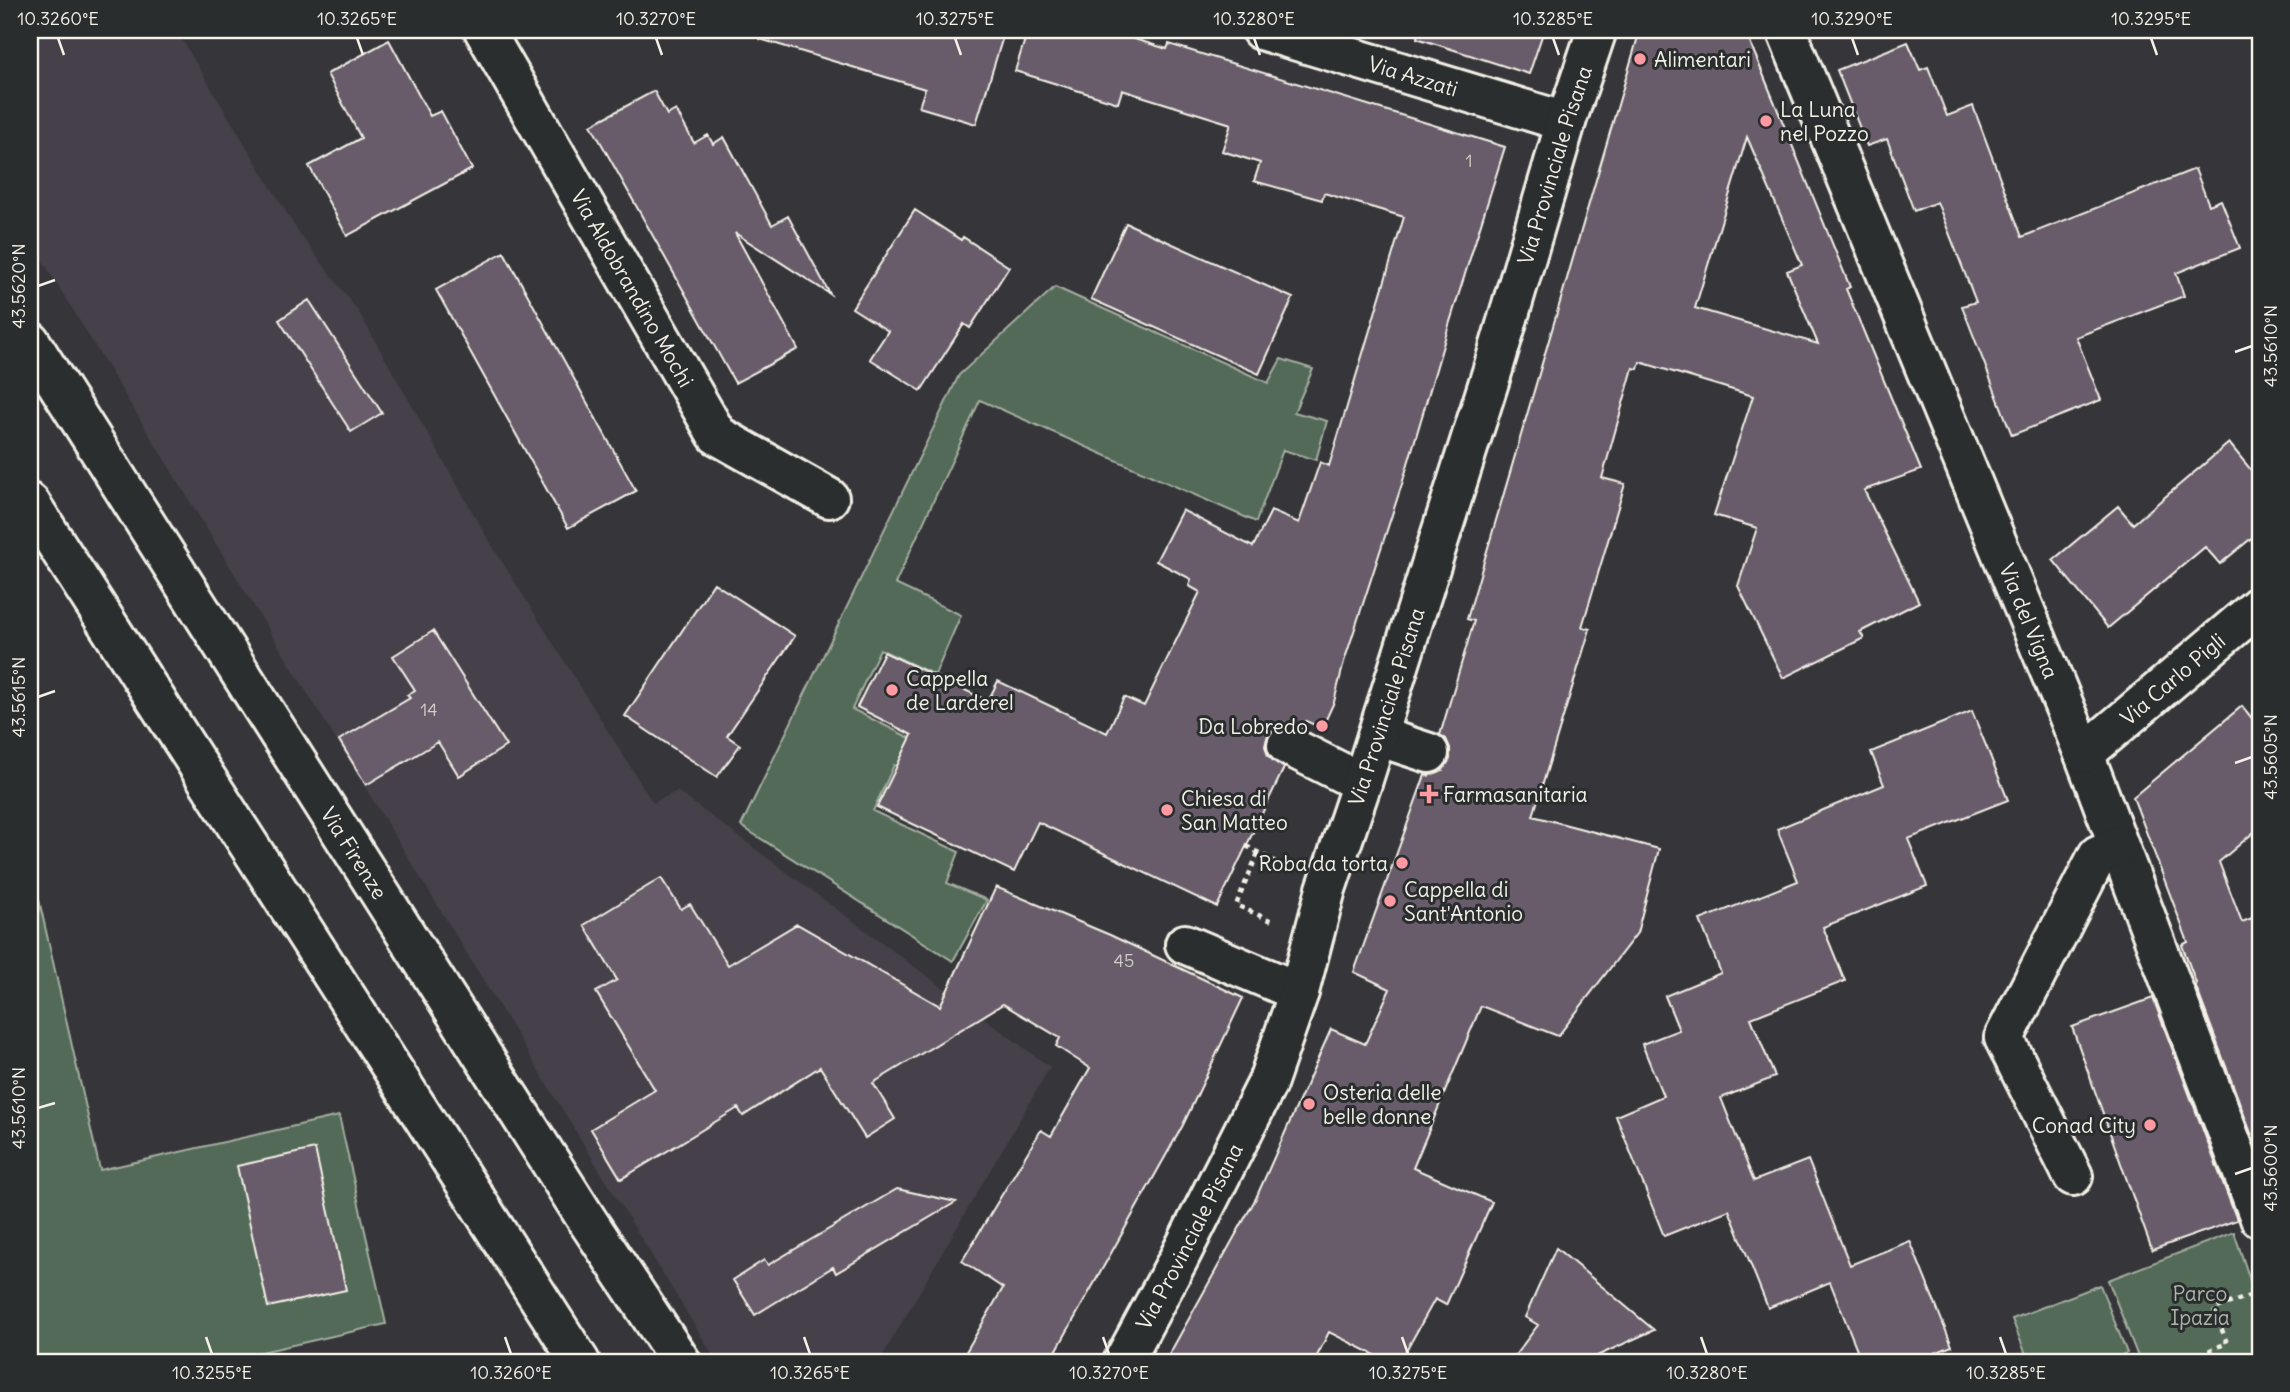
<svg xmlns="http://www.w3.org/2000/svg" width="2290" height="1392" viewBox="0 0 2290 1392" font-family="Delius,sans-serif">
<rect width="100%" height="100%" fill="#36363a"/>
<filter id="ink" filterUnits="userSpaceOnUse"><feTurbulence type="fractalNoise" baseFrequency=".0143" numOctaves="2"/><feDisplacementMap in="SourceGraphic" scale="14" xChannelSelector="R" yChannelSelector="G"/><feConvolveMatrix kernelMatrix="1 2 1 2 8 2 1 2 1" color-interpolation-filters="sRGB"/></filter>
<g filter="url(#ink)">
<path fill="#454148" d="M30,30H176L297,230L358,311L488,539L653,803L677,791L1050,1067L879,1362H717L30,240Z"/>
<path fill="#536b58" stroke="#a4aea0" stroke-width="2" d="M1055,287L1268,383L1281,359L1313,369L1294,412L1327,421L1316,460L1283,450L1256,522L980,400L895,584L961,615L935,675L880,649L852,709L956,761L944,787L894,765L873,811L959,852L947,883L987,900L953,961L741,826L959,375Z
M30,860L100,1170L339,1116L386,1324L217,1362H30Z
M2234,1232L2260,1310V1362H2125L2138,1357L2108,1280Z
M2100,1285L2127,1353L2103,1362H2029L2012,1319Z"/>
<path fill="#685c6a" stroke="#f4f1e8" stroke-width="2" fill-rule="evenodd" d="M761,30H1005L976,124L919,107L925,89L760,39Z
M1028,30H1105L1167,49L1169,44L1505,147L1449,325L1402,484L1344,662L1334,702L1322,728L1306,721L1303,728L1285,723L1275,727L1268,735L1265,746L1268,756L1284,768L1217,907L1038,822L1014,872L877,807L912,735L857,707L884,652L988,701L998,681L1107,733L1124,697L1144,706L1200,592L1189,586L1191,579L1156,561L1182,510L1253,547L1271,511L1299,523L1320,462L1329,466L1404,217L1324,193L1322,200L1254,181L1260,163L1222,151L1231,124L1122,90L1118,103L1015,71Z
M1418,30H1544L1529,74L1417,38Z
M1640,30H1745L1850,287L1846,289L1921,470L1864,490L1919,602L1860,632L1864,638L1783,678L1738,586L1757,528L1714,515L1753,396L1640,362L1638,369L1633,368L1602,478L1625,484L1582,627L1590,629L1533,816L1659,849L1637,933L1558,1036L1481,1006L1413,1168L1492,1202L1446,1305L1435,1299L1400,1362H1389L1329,1332L1314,1362H1165L1256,1198L1331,1029L1365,1044L1390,989L1354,972L1425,775L1428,776L1443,770L1450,759V748L1446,739L1440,735L1474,621L1467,619ZM1747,137L1802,265L1787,271L1818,344L1695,308Z
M389,40L430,116L441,111L472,169L347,236L309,166L361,138L327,74Z
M1908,42L1920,70L1928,67L1947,116L1973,106L2022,237L2195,169L2209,205L2221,200L2240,248L2176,273L2184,296L2076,337L2101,400L2012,435L1962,306L1976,302L1937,202L1914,211L1887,139L1867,146L1837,70Z
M654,91L667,115L676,110L694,143L708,135L713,144L724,137L772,225L788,216L830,294L735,233L798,349L735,383L591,125Z
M915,210L961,240L963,237L1009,267L970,328L964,324L921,391L870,359L888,331L852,308Z
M1126,223L1293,298L1259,374L1091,299Z
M504,252L636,491L568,528L436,290Z
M309,300L382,413L351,432L279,320Z
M2229,443L2260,481V531L2220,564L2205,547L2108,628L2053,560L2118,506L2133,524Z
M714,583L795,636L727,736L740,745L717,777L625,716Z
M433,631L506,746L459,776L438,742L366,785L339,740L410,698L407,695L415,690L393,656Z
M2242,706L2260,728V827L2219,862L2242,922L2260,915V1157L2195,984L2196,983L2182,945L2188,942L2133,797Z
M1972,711L2008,800L1908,839L1927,886L1823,927L1845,981L1751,1018L1775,1077L1721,1098L1754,1181L1808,1160L1850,1265L1910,1241L1952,1346L1913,1362H1862L1830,1282L1768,1308L1729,1210L1664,1236L1616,1116L1663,1096L1642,1044L1679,1030L1665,996L1721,973L1700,920L1798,881L1777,829L1884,785L1871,752Z
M661,878L681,909L690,904L728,965L797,924L940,1006L996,887L1110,935L1243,998L1183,1125L1050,1362H960L1003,1288L962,1261L1041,1130L1051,1136L1090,1068L1056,1046L1060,1038L1003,1004L873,1083L895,1119L865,1138L820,1067L743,1116L738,1108L621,1179L591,1129L655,1090L596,992L617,980L584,925Z
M2153,998L2237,1220L2152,1250L2072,1027Z
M315,1149L346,1290L268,1307L237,1166Z
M897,1189L956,1202L836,1273L833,1267L755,1315L733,1280L764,1260L768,1265Z
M1556,1248L1654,1330L1584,1362H1510L1538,1325L1525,1317Z"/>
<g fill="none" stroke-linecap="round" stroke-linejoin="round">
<g stroke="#f4f1e8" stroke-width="44">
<g id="minor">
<path id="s1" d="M484,30L717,435L829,498"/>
<path id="s2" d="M1261,30L1566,122"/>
<path id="s3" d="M1786,30L2084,754L2260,1218"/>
<path d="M1377,736L1429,753"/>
<path d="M1287,745L1362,783"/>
<path id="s4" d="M2084,754L2260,605"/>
<path d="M1185,944L1299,992"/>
<path d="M2073,1176L2004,1038L2098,855L2118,846"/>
<path id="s5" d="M1123,1362L1179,1258L1267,1084L1299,992L1326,889L1362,783L1493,369L1566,122L1597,30"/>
</g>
</g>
<g stroke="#f4f1e8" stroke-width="44">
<g id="major">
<path id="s6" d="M30,341L587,1220L681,1362"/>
<path d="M30,503L580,1362"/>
</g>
</g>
<path stroke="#f4f1e8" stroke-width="4.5" stroke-dasharray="5 5" stroke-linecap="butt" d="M1246,846L1289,869
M1258,853L1236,905L1272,921
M2181,1362L2227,1343L2214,1309L2260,1292"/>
<use href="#minor" stroke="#2a2d2e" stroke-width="38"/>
<use href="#major" stroke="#2a2d2e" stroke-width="38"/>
</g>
</g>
<path fill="none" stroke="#f4f1e8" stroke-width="2.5" d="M58,38L64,55M357,38L363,55M656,38L662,55M955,38L961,55M1254,38L1260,55M1553,38L1559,55M1852,38L1858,55M2151,38L2157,55M38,286L55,280M2235,352L2252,346M38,697L55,691M2235,763L2252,757M38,1108L55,1103M2235,1174L2252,1168M206,1337L212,1354M505,1337L511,1354M804,1337L810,1354M1103,1337L1109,1354M1402,1337L1408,1354M1701,1337L1707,1354M2000,1337L2006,1354"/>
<g fill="#ff9aa2" stroke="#2a2d2e" stroke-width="2.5">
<circle cx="1640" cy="59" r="7"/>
<circle cx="1766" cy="121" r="7"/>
<circle cx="892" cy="690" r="7"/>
<circle cx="1322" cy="726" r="7"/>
<path d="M1425.5 783.5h7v7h7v7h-7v7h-7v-7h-7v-7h7z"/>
<circle cx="1167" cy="810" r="7"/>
<circle cx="1402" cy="863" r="7"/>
<circle cx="1390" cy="901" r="7"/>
<circle cx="1309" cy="1104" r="7"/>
<circle cx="2150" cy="1125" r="7"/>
</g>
<g text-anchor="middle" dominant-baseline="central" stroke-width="6" stroke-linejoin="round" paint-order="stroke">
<g font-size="18" fill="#d1ccc8">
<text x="1469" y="160">1</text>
<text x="429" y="709">14</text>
<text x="1124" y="960">45</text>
</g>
<g font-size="21" fill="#f4f1e8" stroke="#2a2d2e" text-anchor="start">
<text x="1654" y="59">Alimentari</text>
<text x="1780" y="109">La Luna<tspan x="1780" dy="24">nel Pozzo</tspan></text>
<text x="906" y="678">Cappella<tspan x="906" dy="24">de Larderel</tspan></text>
<text x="1308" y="726" text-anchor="end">Da Lobredo</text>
<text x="1443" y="794">Farmasanitaria</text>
<text x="1181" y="798">Chiesa di<tspan x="1181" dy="24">San Matteo</tspan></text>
<text x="1388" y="863" text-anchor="end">Roba da torta</text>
<text x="1404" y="889">Cappella di<tspan x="1404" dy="24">Sant'Antonio</tspan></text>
<text x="1323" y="1092">Osteria delle<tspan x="1323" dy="24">belle donne</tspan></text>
<text x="2136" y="1125" text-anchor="end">Conad City</text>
</g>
<g font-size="21" fill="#f4f1e8" stroke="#2a2d2e">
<text stroke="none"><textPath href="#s2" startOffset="159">Via Azzati</textPath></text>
<text stroke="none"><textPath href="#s5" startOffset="1276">Via Provinciale Pisana</textPath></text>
<text stroke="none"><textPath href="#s1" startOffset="298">Via Aldobrandino Mochi</textPath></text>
<text stroke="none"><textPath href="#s3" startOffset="639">Via del Vigna</textPath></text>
<text stroke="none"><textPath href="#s4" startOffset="116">Via Carlo Pigli</textPath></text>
<text stroke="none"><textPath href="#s5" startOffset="709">Via Provinciale Pisana</textPath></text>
<text stroke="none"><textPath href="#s6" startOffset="606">Via Firenze</textPath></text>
<text stroke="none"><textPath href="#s5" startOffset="142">Via Provinciale Pisana</textPath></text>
</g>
<g font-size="21" fill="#acb5a7" stroke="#2a2d2e">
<text x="2200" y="1293">Parco<tspan x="2200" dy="24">Ipazia</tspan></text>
</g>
</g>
<rect width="2290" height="1392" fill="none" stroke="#2a2d2e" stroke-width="77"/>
<rect x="38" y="38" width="2214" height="1316" fill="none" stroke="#f4f1e8" stroke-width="2.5"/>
<g font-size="18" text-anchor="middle" fill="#f4f1e8">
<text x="58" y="25">10.3260°E</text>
<text x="357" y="25">10.3265°E</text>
<text x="656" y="25">10.3270°E</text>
<text x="955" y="25">10.3275°E</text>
<text x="1254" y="25">10.3280°E</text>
<text x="1553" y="25">10.3285°E</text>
<text x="1852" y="25">10.3290°E</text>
<text x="2151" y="25">10.3295°E</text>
<text transform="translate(19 286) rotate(-90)" y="6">43.5620°N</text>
<text transform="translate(2271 346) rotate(-90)" y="6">43.5610°N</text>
<text transform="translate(19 697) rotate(-90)" y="6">43.5615°N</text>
<text transform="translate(2271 757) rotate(-90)" y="6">43.5605°N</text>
<text transform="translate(19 1108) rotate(-90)" y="6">43.5610°N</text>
<text transform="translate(2271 1168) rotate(-90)" y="6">43.5600°N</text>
<text x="212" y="1379">10.3255°E</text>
<text x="511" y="1379">10.3260°E</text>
<text x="810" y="1379">10.3265°E</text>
<text x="1109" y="1379">10.3270°E</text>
<text x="1408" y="1379">10.3275°E</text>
<text x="1707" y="1379">10.3280°E</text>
<text x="2006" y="1379">10.3285°E</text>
</g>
</svg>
